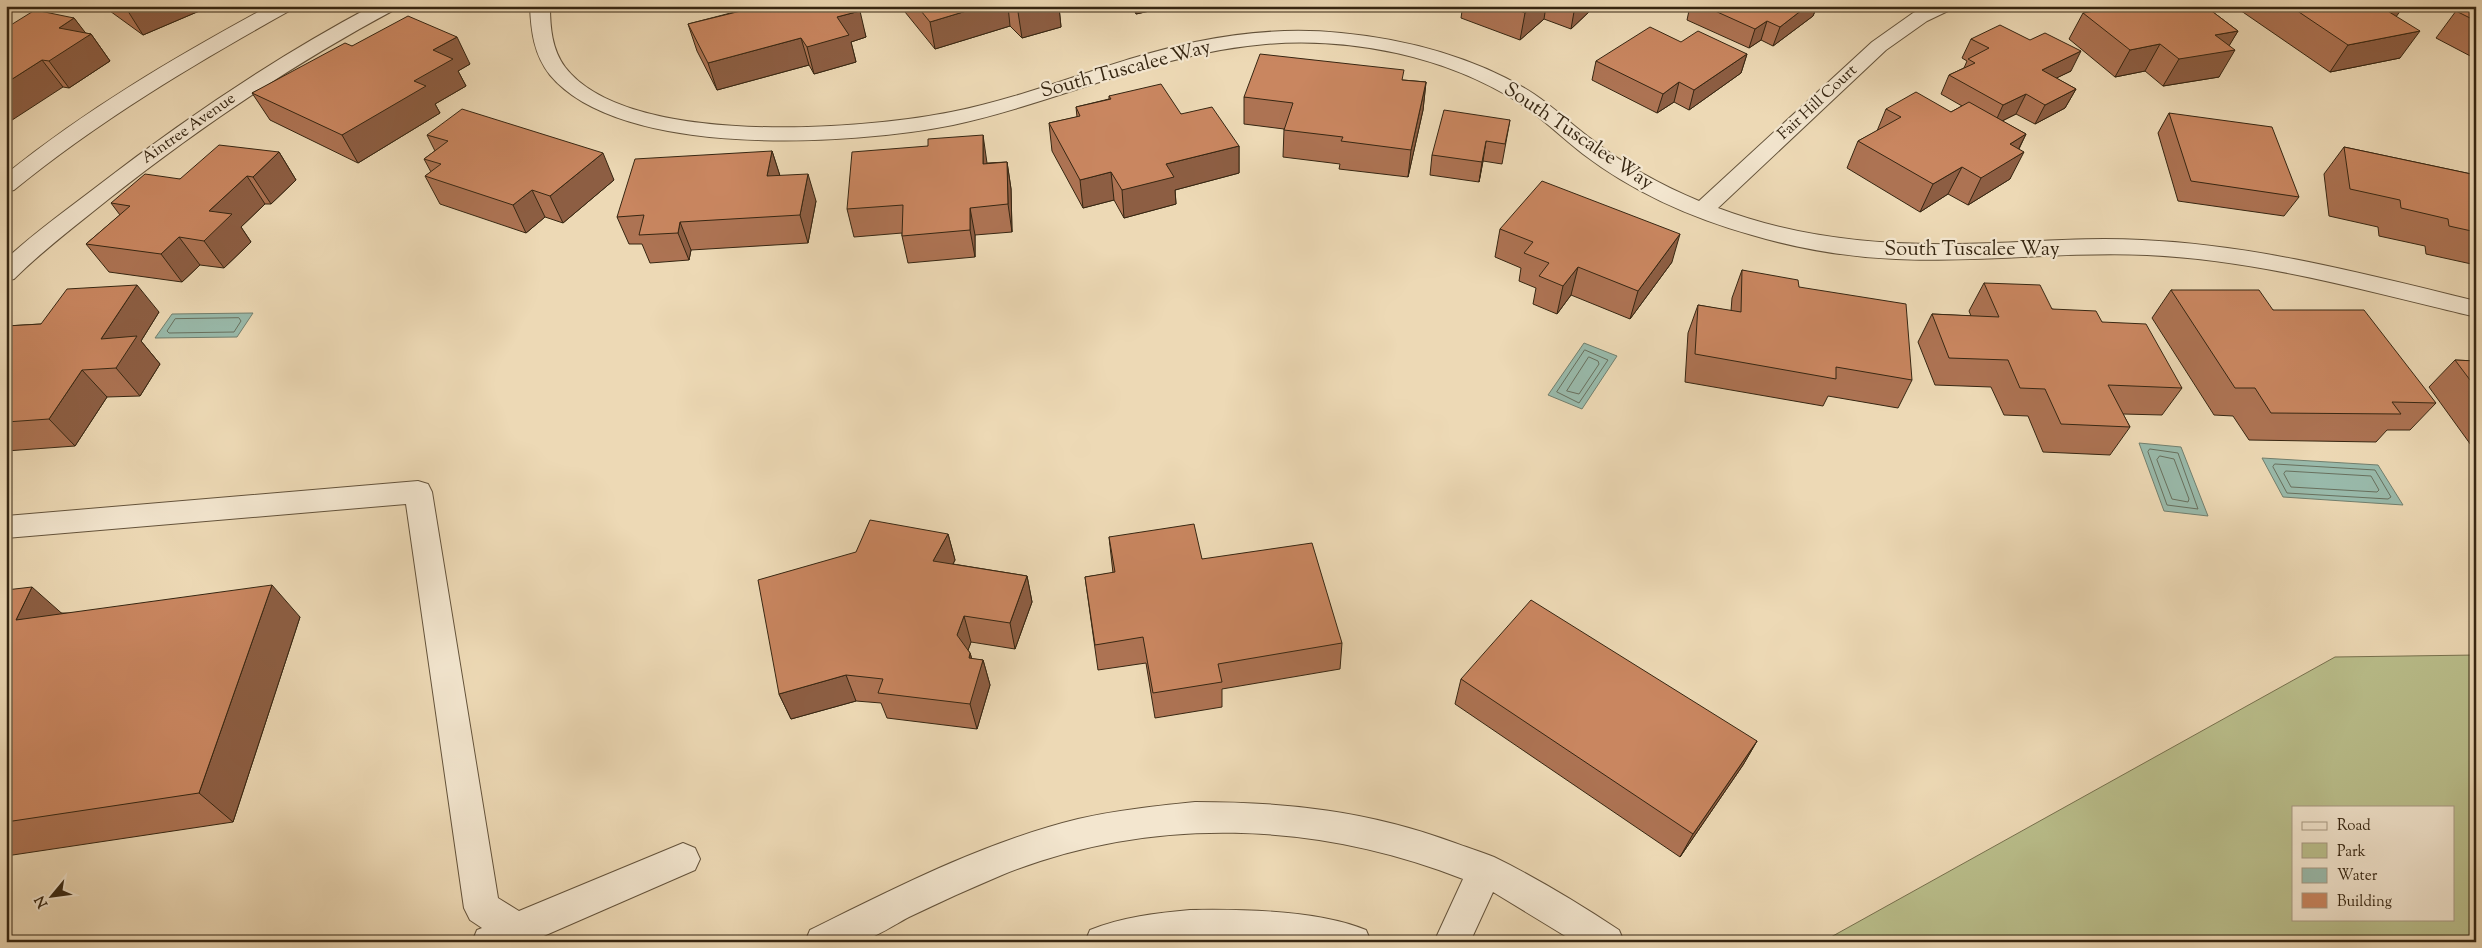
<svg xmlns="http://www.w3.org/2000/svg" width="2482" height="948" viewBox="0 0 2482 948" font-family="'Sorts Mill Goudy',serif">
<rect width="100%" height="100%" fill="#edd9b5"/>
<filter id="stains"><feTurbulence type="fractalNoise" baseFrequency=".004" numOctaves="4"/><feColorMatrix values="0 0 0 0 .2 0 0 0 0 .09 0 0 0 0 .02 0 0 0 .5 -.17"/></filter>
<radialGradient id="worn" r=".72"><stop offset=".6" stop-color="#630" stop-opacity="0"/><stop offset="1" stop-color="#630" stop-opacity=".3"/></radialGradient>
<path fill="#babf8c" stroke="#78724f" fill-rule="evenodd" d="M2476,655V942H1822L2335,657ZM2293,807H2453V919H2293Z"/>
<path fill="#99baab" stroke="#717f6e" d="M253,313L237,337L155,338L172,314Z
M1584,343L1617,356L1582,409L1548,395Z
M2139,443L2181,447L2208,516L2164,511Z
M2262,458L2378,465L2403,505L2283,497Z"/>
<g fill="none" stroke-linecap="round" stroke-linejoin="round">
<path stroke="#68705e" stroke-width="1" d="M239,318L241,321L234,332L169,333L167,331L175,319Z
M1585,350L1608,360L1579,403L1557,392Z
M1589,357L1598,361L1599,364L1579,394L1567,391Z
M2150,449L2178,453L2198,509L2167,505L2148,452Z
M2160,456L2174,459L2189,499L2188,502L2172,499L2157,460Z
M2275,464L2375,470L2391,497L2388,499L2287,493L2273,467Z
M2286,471L2371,476L2379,490L2377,492L2291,487L2284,474Z"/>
<g stroke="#64533b" stroke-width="2">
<path id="minor" d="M269,6H294L291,10C194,64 100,120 14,190L6,192V174C88,108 177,56 269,6Z
M372,6H397L394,10C293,64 200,127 110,198C78,224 44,249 14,279L6,281V259C34,233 65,211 95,188C183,120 274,58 372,6Z
M530,6H550C550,27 552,50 565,67C627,148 861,130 951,112C1034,96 1112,59 1195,42C1243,32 1293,28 1341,33C1406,39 1478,58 1534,94C1555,108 1573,126 1594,141C1626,166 1661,185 1699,201L1872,42L1913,13L1927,6H1953L1950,10L1927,21L1886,50L1718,208C1807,242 1900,247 1995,243C2044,241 2093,237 2142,240C2256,245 2365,274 2476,301V317C2367,291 2259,260 2147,255C2063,251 1980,263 1896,259C1847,257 1799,249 1752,235C1691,218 1633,192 1583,154C1561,137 1541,117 1518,102C1445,56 1351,37 1266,44C1157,53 1059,102 953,125C854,145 621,160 550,75C534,55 531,31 530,6Z
M418,481L428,484L432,492L498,898L519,911L683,843L695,848L700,859L695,870L530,942H472L477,930L482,928L470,920L464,908L406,504L6,538V516Z
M1195,802C1286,802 1369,811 1455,843C1468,848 1482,852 1494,857C1537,878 1578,903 1619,930L1624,942H1575L1493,892L1470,942H1434L1463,879C1316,821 1150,815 1002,875C971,888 940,902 909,917C894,925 878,936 862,941C849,946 820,942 805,942L810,930C897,887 984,842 1078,819C1117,810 1156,806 1195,802Z
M1190,910C1242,909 1318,910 1366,930L1371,942H1085L1090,930C1122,917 1157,913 1190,910Z"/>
</g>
<use href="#minor" fill="#f3e6cf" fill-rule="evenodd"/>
</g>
<path fill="#ad7353" stroke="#362612" d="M103,6H211L143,35Z
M746,6H857L866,37L851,42L856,62L814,74L809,65L717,90L697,51L688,24L746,9Z
M904,6H1063L1059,7L1061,27L1022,38L1010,26L935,49L905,12Z
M1132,6H1172L1136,14Z
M1450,6H1593L1592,9L1571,29L1544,19L1520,40L1461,18L1462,11Z
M1690,6H1817L1813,16L1773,46L1761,40L1749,48L1687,20Z
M2094,6H2205L2238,31L2229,45L2219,77L2163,86L2145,71L2115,77L2069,39L2083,13L2092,11Z
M2234,6H2402L2396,16L2400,58L2330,72Z
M2476,6V59L2436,38L2456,11Z
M74,18L85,33L91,34L110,61L69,88L63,87L6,28Z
M1971,39L2071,71L2056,78L2076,89L2065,108L2035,124L2016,114L2002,121L2026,134L2019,149L2010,179L1968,205L1948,194L1920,212L1847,168L1858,141L1877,131L1886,109L1951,112L1962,106L1941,94L1949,75L1964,68L1967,61L1962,58Z
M352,46L470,64L458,71L466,86L435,104L440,113L358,163L270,120L252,93Z
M1747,54L1741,73L1689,110L1674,102L1657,113L1592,80L1596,61Z
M1403,80L1426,82L1423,110L1408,177L1339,169L1340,164L1283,157L1284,129L1244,124V97Z
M1109,96L1181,114L1239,146V173L1175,190L1176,204L1124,218L1114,200L1083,208L1052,151L1049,123L1077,117L1076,107L1109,99Z
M2169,113L2299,197L2284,216L2178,201L2158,133Z
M1510,120L1502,164L1483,161L1479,182L1430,175L1432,155Z
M427,135L614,180L563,223L545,217L526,233L440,204L425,176L431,172L424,159L435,151Z
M928,146L987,163L1007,162L1011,189L1012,232L975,235V257L908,263L902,236V233L854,237L847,209Z
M2344,147L2476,175V265L2426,254L2425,246L2379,236L2378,227L2329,216L2324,174Z
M772,151L780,176L816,201L808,243L691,250L689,260L650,263L642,244H629L617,217Z
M279,152L296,180L271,204H265L241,227L251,242L224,268L200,265L182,282L109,272L86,244L120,215L111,203L180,179Z
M1500,229L1672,262L1630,319L1571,295L1557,314L1533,304L1536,288L1519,281L1521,268L1495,257Z
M1742,270L1799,287L1912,380L1898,408L1828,396L1823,406L1685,382L1688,333L1698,305L1731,311L1732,298Z
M1984,283L2052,309L2102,322L2182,388L2162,415L2123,414L2130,427L2110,455L2043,452L2028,416L2004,415L1991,387L1935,385L1918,342L1932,314L1971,316L1969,311Z
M2171,290L2273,310L2436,403L2410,430H2387L2376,442L2249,440L2233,416L2214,415L2152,318Z
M159,312L141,341L160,364L140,396L107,397L75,446L6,451V326L41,324Z
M2455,360L2476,361V452L2429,387Z
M948,534L955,560L953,564L1027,576L1032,602L1015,649L971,642L968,650L970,653L972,659L983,660L990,685L977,729L887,718L881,703L856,701L791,719L779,694Z
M1109,537L1202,559L1342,643L1340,669L1222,689V707L1155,718L1146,663L1098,670L1085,577L1113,573Z
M6,590L61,613L300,617L233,822L6,856Z
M1461,679L1757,741L1743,765L1680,857L1455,704Z"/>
<path fill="#8d5e43" stroke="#362612" d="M130,6H211L143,35L126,8Z
M983,6H1008L1010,26L935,49L930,22Z
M1037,6H1063L1059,7L1061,27L1022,38L1018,12Z
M1136,6H1172L1136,14Z
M1533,6H1546L1544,19L1520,40L1525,13Z
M1575,6H1593L1592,9L1571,29Z
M1807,6H1817L1813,16L1773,46L1780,27Z
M2403,7L2384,34L2386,10Z
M860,11L866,37L851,42L856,62L814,74L807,47L837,17Z
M74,18L88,36L91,34L110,61L69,88L49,61L59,28Z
M1767,21L1761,40L1749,48L1755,29Z
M2238,31L2226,51L2235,50L2219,77L2163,86L2179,59L2215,35Z
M2420,31L2400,58L2330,72L2348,45Z
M457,37L470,64L458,71L466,86L435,104L440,113L358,163L342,135L414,81L433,50Z
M801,38L809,65L717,90L708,63Z
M2160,44L2145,71L2115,77L2130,50Z
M2081,51L2071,71L2032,90L2042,70Z
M1747,54L1741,73L1689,110L1694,90Z
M42,60L63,87L6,124V83Z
M1426,82L1423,110L1408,177L1411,150Z
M1679,82L1674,102L1657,113L1663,94Z
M2076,89L2065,108L2035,124L2045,105Z
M2026,94L2016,114L1994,125L2003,105Z
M2026,134L2014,158L2024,152L2010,179L1968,205L1981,178L2010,144Z
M983,135L987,163L988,191L983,164Z
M1486,141L1483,161L1479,182L1482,162Z
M1239,146V173L1175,190L1176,204L1124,218L1122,190L1166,164Z
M772,151L781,179L767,176Z
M279,152L296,180L271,204L253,177Z
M603,153L614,180L563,223L550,196Z
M1007,162L1011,189L1012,232L1008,204Z
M1962,167L1948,194L1920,212L1933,184Z
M1111,172L1114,200L1083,208L1080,180Z
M808,174L816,201L808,243L800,215Z
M247,176L265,204L241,227L251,242L224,268L204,241L209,211Z
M532,190L545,217L526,233L513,205Z
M970,208L975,235V257L970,230Z
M680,222L691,250L689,260L678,233Z
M1680,234L1672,262L1630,319L1638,291Z
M179,237L200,265L182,282L161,254Z
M1578,267L1571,295L1557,314L1563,286Z
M137,285L159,312L141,341L160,364L140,396L116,368L101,339Z
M82,370L107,397L75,446L49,419Z
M948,534L955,560L940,588L933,561Z
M1027,576L1032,602L1015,649L1010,623Z
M272,585L300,617L233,822L199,793Z
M32,587L67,618L16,620Z
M964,616L971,642L964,661L957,635Z
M970,653L977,679L983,660L990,685L977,729L970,704L969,658Z
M846,675L856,701L791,719L779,694Z
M1757,741L1743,765L1680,857L1693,834Z"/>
<path fill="#c98660" stroke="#362612" d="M748,6H857L860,11L837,17L849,35L807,47L801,38L708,63L688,24L749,9Z
M917,6H983L930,22Z
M1013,6H1037L1018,12Z
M1507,6H1533L1525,13Z
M1704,6H1807L1780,27L1767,21L1755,29Z
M2096,6H2205L2238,31L2215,35L2235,50L2179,59L2160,44L2130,50L2083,13L2100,10Z
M2290,6H2402L2403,7L2386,10L2420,31L2348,45Z
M2469,6H2476V21L2456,11Z
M35,10L74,18L59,28L91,34L49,61L42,60L6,83V28Z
M408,16L457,37L433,50L453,59L414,81L426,86L342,135L252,93L345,43L352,46Z
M2000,25L2030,40L2045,33L2081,51L2042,70L2076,89L2045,105L2026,94L2003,105L1949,75L1975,63L1968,59L1989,48L1971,39Z
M1650,27L1681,42L1698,31L1747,54L1694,90L1679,82L1663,94L1596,61Z
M1260,54L1404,70L1402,80L1426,82L1411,150L1341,141L1343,137L1284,130L1293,103L1244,97Z
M1161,84L1181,114L1212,107L1239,146L1166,164L1174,177L1122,190L1111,172L1080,180L1049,123L1080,116L1076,107L1111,99L1109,96Z
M1916,92L1951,112L1969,102L2026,134L2010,144L2024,152L1981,178L1962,167L1933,184L1858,141L1901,117L1886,109Z
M462,109L603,153L550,196L532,190L513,205L425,176L441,164L424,159L448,141L427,135Z
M1444,110L1510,120L1505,144L1486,141L1482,162L1432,155Z
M2169,113L2272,127L2299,197L2191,181Z
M983,135V164L1007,162L1008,204L970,208V230L902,236L903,205L847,209L852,152L928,146V139Z
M219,145L279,152L253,177L247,176L209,211L232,214L204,241L179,237L161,254L86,244L130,206L111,203L145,174L180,179Z
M2344,147L2476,175V232L2449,226L2448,219L2401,208L2400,200L2350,189Z
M772,151L767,176L808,174L800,215L680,222L678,233L639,235L644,215L617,217L635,159Z
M1542,181L1680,234L1638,291L1578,267L1563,286L1539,276L1549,263L1524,253L1533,242L1500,229Z
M1742,270L1798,280L1799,287L1906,304L1912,380L1836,367V379L1695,354L1698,305L1741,312Z
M1984,283L2040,285L2052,309L2096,311L2102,322L2146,324L2182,388L2108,385L2130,427L2061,424L2045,389L2020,388L2008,360L1949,358L1932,314L1999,317Z
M137,285L101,339L137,336L116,368L82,370L49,419L6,422V326L41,324L67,289Z
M2171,290H2259L2273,310H2364L2436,403L2392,402L2401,414L2271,413L2255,388H2235Z
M2455,360L2476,361V388Z
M870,520L948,534L933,561L1027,576L1010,623L964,616L957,635L970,653L969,658L983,660L970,704L878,693L883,679L846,675L779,694L758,580L856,552Z
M1194,524L1202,559L1312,543L1342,643L1218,664L1222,682L1153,693L1143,637L1095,645L1085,577L1115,572L1109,537Z
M272,585L199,793L6,822V590L32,587L16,620Z
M1531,600L1757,741L1693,834L1461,679Z"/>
<g text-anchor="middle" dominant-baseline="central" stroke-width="4.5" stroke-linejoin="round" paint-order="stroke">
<g font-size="16" fill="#362612" stroke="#f3e6cf">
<text transform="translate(1818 103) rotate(-43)">Fair Hill Court</text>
<text transform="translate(189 129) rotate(-35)">Aintree Avenue</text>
</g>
<g font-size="20" fill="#362612" stroke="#f3e6cf">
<text transform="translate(1126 70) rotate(-15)">South Tuscalee Way</text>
<text transform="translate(1578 137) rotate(34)">South Tuscalee Way</text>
<text x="1972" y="250">South Tuscalee Way</text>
</g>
</g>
<rect width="2482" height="948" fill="none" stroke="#edd9b5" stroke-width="25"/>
<rect x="8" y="8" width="2467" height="933" fill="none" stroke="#362612" stroke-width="2.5"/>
<rect x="12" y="12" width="2457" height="923" fill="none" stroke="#362612"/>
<rect x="2292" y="806" width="162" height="115" fill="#f3e6cf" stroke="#a79983"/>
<rect x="2302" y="822" width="25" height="8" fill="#f3e6cf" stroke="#a79983"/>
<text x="2337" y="830" font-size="15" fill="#362612">Road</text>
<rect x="2302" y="843" width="25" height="15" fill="#babf8c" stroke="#a79983"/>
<text x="2337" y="856" font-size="15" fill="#362612">Park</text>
<rect x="2302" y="868" width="25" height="15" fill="#99baab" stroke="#a79983"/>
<text x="2337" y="880" font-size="15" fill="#362612">Water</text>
<rect x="2302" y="893" width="25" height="15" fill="#c98660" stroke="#a79983"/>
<text x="2337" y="906" font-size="15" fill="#362612">Building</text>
<g transform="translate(52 896) rotate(241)" stroke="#f3e6cf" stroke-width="4" paint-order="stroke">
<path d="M0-4L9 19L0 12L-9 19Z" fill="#362612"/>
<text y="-8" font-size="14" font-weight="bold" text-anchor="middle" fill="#362612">N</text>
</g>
<rect width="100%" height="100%" filter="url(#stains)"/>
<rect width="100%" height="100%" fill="url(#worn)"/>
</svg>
